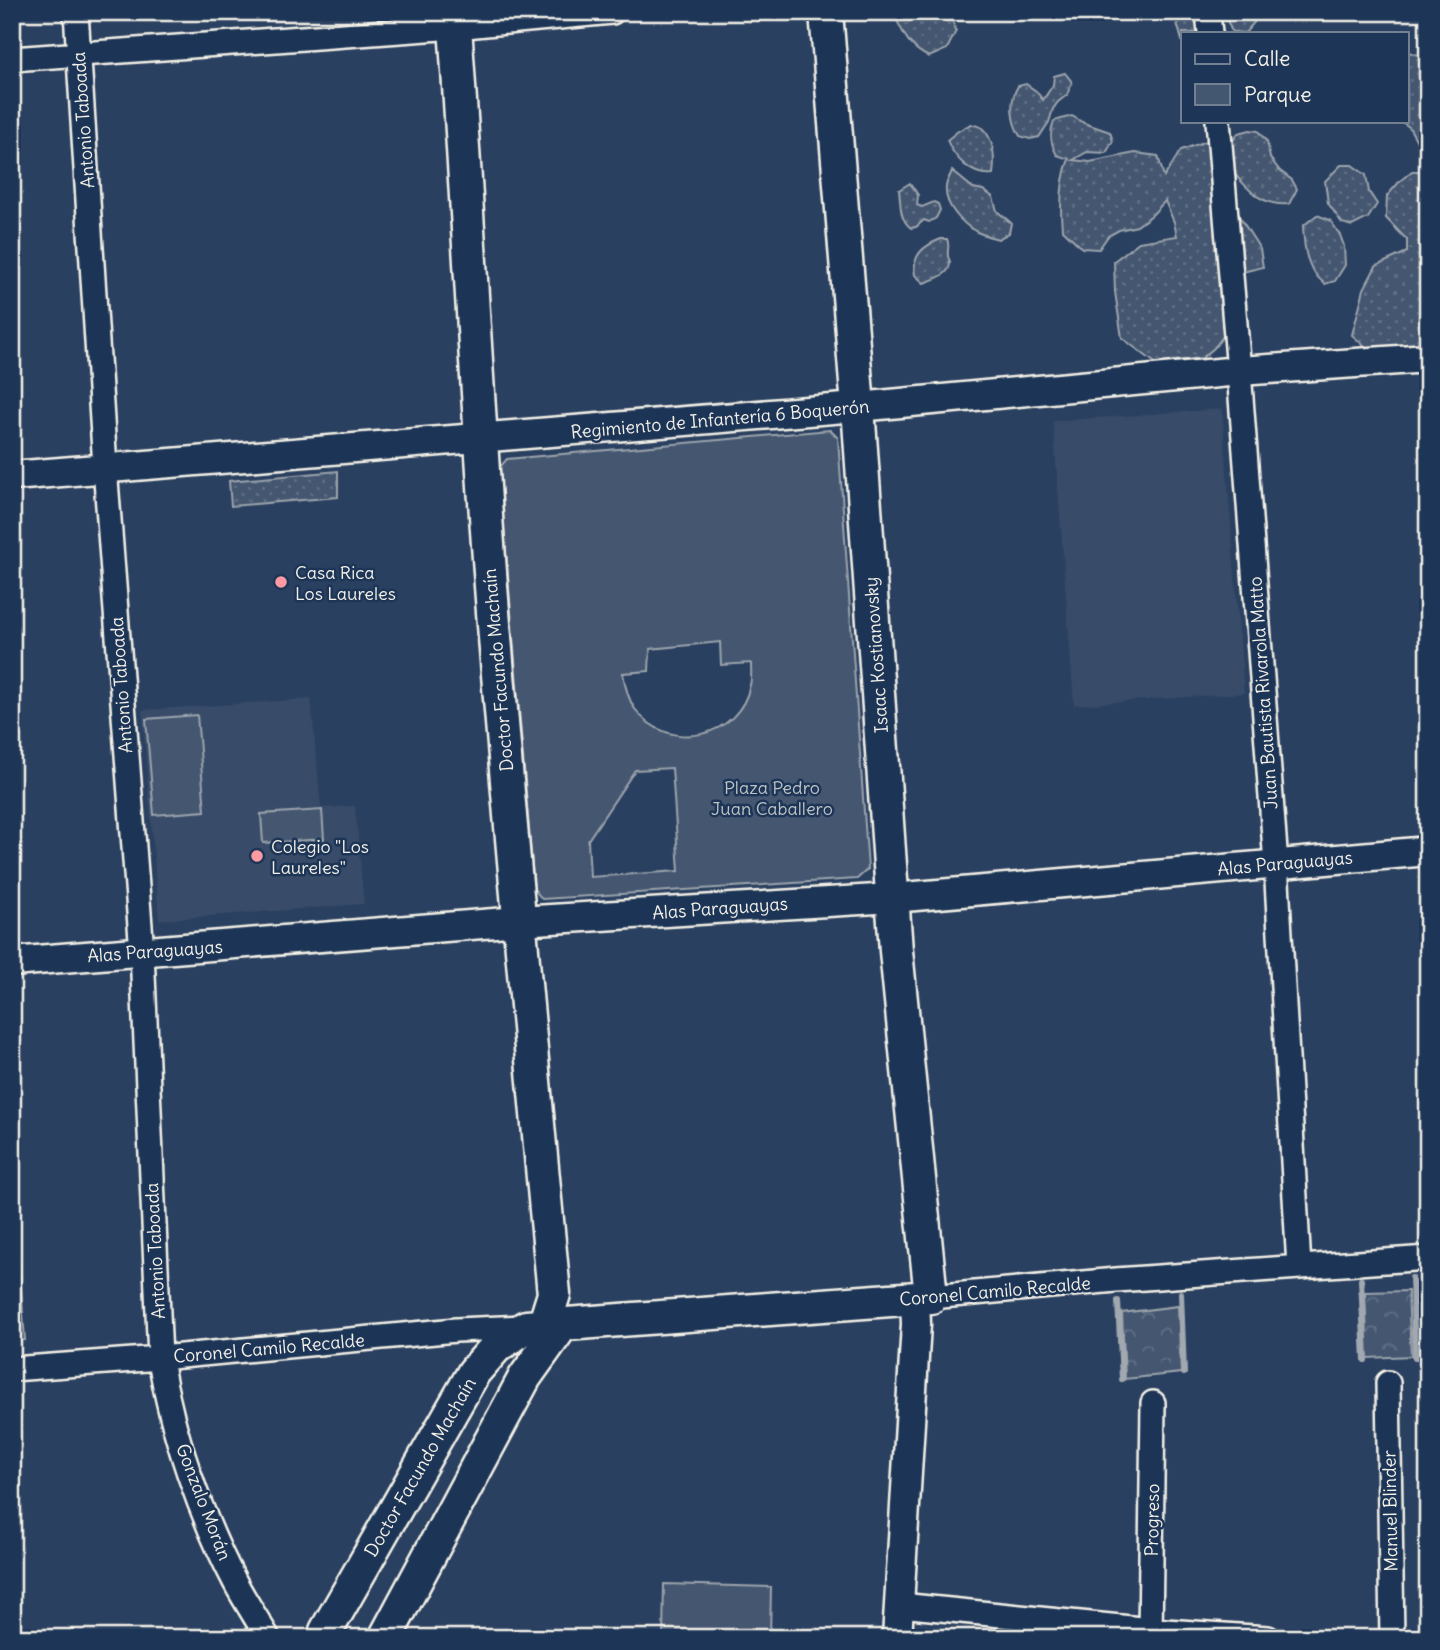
<svg xmlns="http://www.w3.org/2000/svg" width="1440" height="1650" viewBox="0 0 1440 1650" font-family="Delius,sans-serif">
<defs>
<pattern id="grass-dots" width="8" height="8" patternUnits="userSpaceOnUse" patternTransform="scale(1.75)"><rect width="8" height="8" fill="#445771"/><path d="M2 2h.1M6 6h.1" fill="none" stroke="#607085" stroke-width="1.8" stroke-linecap="round"/></pattern>
<pattern id="forest-crowns" width="20" height="18" patternUnits="userSpaceOnUse" patternTransform="scale(1.75)"><rect width="20" height="18" fill="#445771"/><path d="M2 6a3 3 0 1 1 6 0M12 15a3 3 0 1 1 6 0" fill="none" stroke="#607085"/></pattern>
</defs>
<rect width="100%" height="100%" fill="#2a4060"/>
<filter id="ink" filterUnits="userSpaceOnUse"><feTurbulence type="fractalNoise" baseFrequency=".0143" numOctaves="2"/><feDisplacementMap in="SourceGraphic" scale="14" xChannelSelector="R" yChannelSelector="G"/><feConvolveMatrix kernelMatrix="1 2 1 2 8 2 1 2 1" color-interpolation-filters="sRGB"/></filter>
<g filter="url(#ink)">
<path fill="#374c69" d="M1222,409L1244,693L1074,705L1053,421Z
M311,699L321,808L355,806L364,904L159,920L142,710Z"/>
<path fill="url(#grass-dots)" stroke="#9ca4ac" stroke-width="2" d="M893,12H949L956,31L947,49L929,57C908,47 903,33 893,12Z
M1272,12L1256,20L1245,33L1232,32L1224,13Z
M1212,14L1219,33H1183V44L1177,23L1194,15Z
M1407,51L1428,59V161L1409,127L1400,121H1407Z
M1065,73L1072,82L1067,95L1058,102L1053,109L1049,122L1039,137L1030,139L1020,136C1011,121 1009,101 1018,86L1026,84L1036,91L1043,100L1053,85L1054,76Z
M1072,116L1084,123L1110,132L1113,141L1106,153L1087,152L1073,160L1090,162L1135,153L1158,156L1164,177L1181,150L1207,141L1223,156L1238,133L1250,130L1258,131L1267,142L1270,158L1280,171L1292,180L1297,189L1289,204C1258,206 1248,188 1229,168L1225,188L1239,216L1260,249L1263,267L1222,277L1225,317L1224,335L1214,348L1202,358L1174,361L1158,365L1122,338L1115,292L1114,261L1139,242L1177,236L1174,222L1165,201L1152,215L1137,226L1119,230L1108,236L1099,249L1082,248L1062,229C1060,206 1060,181 1069,159L1057,155C1050,143 1049,133 1054,121Z
M971,124C972,124 981,127 982,128C995,140 995,159 993,174C972,177 954,158 947,140L958,131Z
M1341,165H1352L1366,175L1369,192L1377,204L1368,218L1352,226L1342,223L1328,203L1325,181Z
M952,171L973,188L983,190L993,197L997,211L1011,223L1009,233L998,239C991,237 983,235 977,232C962,224 944,205 946,187C946,182 950,176 952,171Z
M1412,171H1425L1428,172V349L1382,362L1352,335L1364,289L1376,266L1407,252V240L1386,218L1387,196L1400,181Z
M910,183L918,195L917,205L922,207L934,202L938,204L940,210L936,218L929,222L924,220L916,227L911,228C899,219 901,205 899,190Z
M1317,215L1330,220L1340,235L1344,246L1345,265L1335,281L1325,284C1306,269 1304,249 1303,226Z
M941,239H947C950,246 947,249 948,256C948,258 950,260 950,262C951,275 934,279 924,283L915,275C912,255 923,246 941,239Z
M338,471V497L231,506L229,481Z"/>
<path fill="url(#forest-crowns)" stroke="#9ca4ac" stroke-width="2" d="M1408,1291L1411,1356L1368,1358L1365,1292Z
M1178,1306L1181,1373L1125,1379L1122,1313Z"/>
<path fill="#445771" stroke="#9ca4ac" stroke-width="2" fill-rule="evenodd" d="M830,430L838,438L868,869L857,879L542,899L534,889L499,468L507,459ZM720,642L721,665L751,663C751,670 752,678 750,685C739,739 668,754 635,709C628,699 625,686 623,673L649,671L650,649ZM672,768L679,871L590,877L588,840L635,770Z
M197,715L205,811L154,815L146,719Z
M322,810L324,839L263,843L261,814Z
M17,1234L25,1340L12,1341V1235Z
M664,1584L771,1587L770,1638L663,1636Z"/>
<g fill="none" stroke-linecap="round" stroke-linejoin="round">
<path stroke="#a1a8b0" stroke-width="6" d="M1412,1278L1415,1358
M1361,1280L1365,1360
M1181,1293L1184,1373
M1118,1301L1122,1379"/>
<g stroke="#f4f1e8" stroke-width="28">
<path id="minor" d="M76,12L105,467L142,952L160,1358C171,1431 201,1517 235,1582C245,1601 257,1619 268,1638
M1208,12L1210,33
M12,59L455,27L612,12
M1218,121L1239,371L1276,864L1299,1267
M931,1297L1116,1280L1428,1258
M12,1369L160,1358L456,1330L526,1327
M1388,1383L1392,1638
M900,1605L1151,1630L1268,1638
M1150,1638L1153,1403"/>
</g>
<g stroke="#f4f1e8" stroke-width="33">
<path id="tertiary" d="M12,476L869,406L1239,371L1428,358
M12,962L519,921L893,898L1428,851
M897,1638L916,1324L915,1298"/>
</g>
<g stroke="#f4f1e8" stroke-width="37">
<path id="secondary" d="M454,12C468,208 477,404 492,599C510,831 532,1063 554,1294L544,1326
M324,1638L326,1631L474,1372L496,1347L526,1327L931,1297L896,951L858,407L826,12
M385,1638L525,1377L563,1324"/>
</g>
<use href="#minor" stroke="#1d3557" stroke-width="23"/>
<use href="#tertiary" stroke="#1d3557" stroke-width="28"/>
<use href="#secondary" stroke="#1d3557" stroke-width="32"/>
</g>
</g>
<g fill="#ff9aa2" stroke="#1d3557" stroke-width="2.5">
<circle cx="281" cy="582" r="7"/>
<circle cx="257" cy="856" r="7"/>
</g>
<g text-anchor="middle" dominant-baseline="central" stroke-width="5" stroke-linejoin="round" paint-order="stroke">
<g font-size="18" fill="#f4f1e8" stroke="#1d3557">
<text transform="translate(83 120) rotate(-94)">Antonio Taboada</text>
<text transform="translate(720 419) rotate(-5)">Regimiento de Infantería 6 Boquerón</text>
<text transform="translate(876 655) rotate(-94)">Isaac Kostianovsky</text>
<text transform="translate(498 670) rotate(-95)">Doctor Facundo Machaín</text>
<text transform="translate(121 685) rotate(-94)">Antonio Taboada</text>
<text transform="translate(1263 693) rotate(-94)">Juan Bautista Rivarola Matto</text>
<text transform="translate(1285 863) rotate(-5)">Alas Paraguayas</text>
<text transform="translate(720 908) rotate(-4)">Alas Paraguayas</text>
<text transform="translate(155 951) rotate(-4)">Alas Paraguayas</text>
<text transform="translate(155 1251) rotate(-93)">Antonio Taboada</text>
<text transform="translate(995 1291) rotate(-5)">Coronel Camilo Recalde</text>
<text transform="translate(269 1348) rotate(-5)">Coronel Camilo Recalde</text>
<text transform="translate(420 1467) rotate(-60)">Doctor Facundo Machaín</text>
<text transform="translate(204 1502) rotate(69)">Gonzalo Morán</text>
<text transform="translate(1390 1511) rotate(-91)">Manuel Blinder</text>
<text transform="translate(1152 1520) rotate(-89)">Progreso</text>
</g>
<g font-size="18" fill="#f4f1e8" stroke="#1d3557" text-anchor="start">
<text x="295" y="572">Casa Rica<tspan x="295" dy="21">Los Laureles</tspan></text>
<text x="271" y="846">Colegio "Los<tspan x="271" dy="21">Laureles"</tspan></text>
</g>
<g font-size="18" fill="#bfc3c4" stroke="#1d3557">
<text x="772" y="787">Plaza Pedro<tspan x="772" dy="21">Juan Caballero</tspan></text>
</g>
</g>
<rect width="1440" height="1650" fill="none" stroke="#1d3557" stroke-width="42"/>
<rect x="21" y="21" width="1398" height="1608" fill="none" stroke="#f4f1e8" stroke-width="2.5" filter="url(#ink)"/>
<rect x="1181" y="32" width="228" height="91" fill="#1d3557" stroke="#738091" stroke-width="2"/>
<rect x="1195" y="54" width="35" height="10" fill="#1d3557" stroke="#738091" stroke-width="2"/>
<text x="1244" y="66" font-size="21" fill="#f4f1e8">Calle</text>
<rect x="1195" y="84" width="35" height="21" fill="#445771" stroke="#738091" stroke-width="2"/>
<text x="1244" y="102" font-size="21" fill="#f4f1e8">Parque</text>
</svg>
